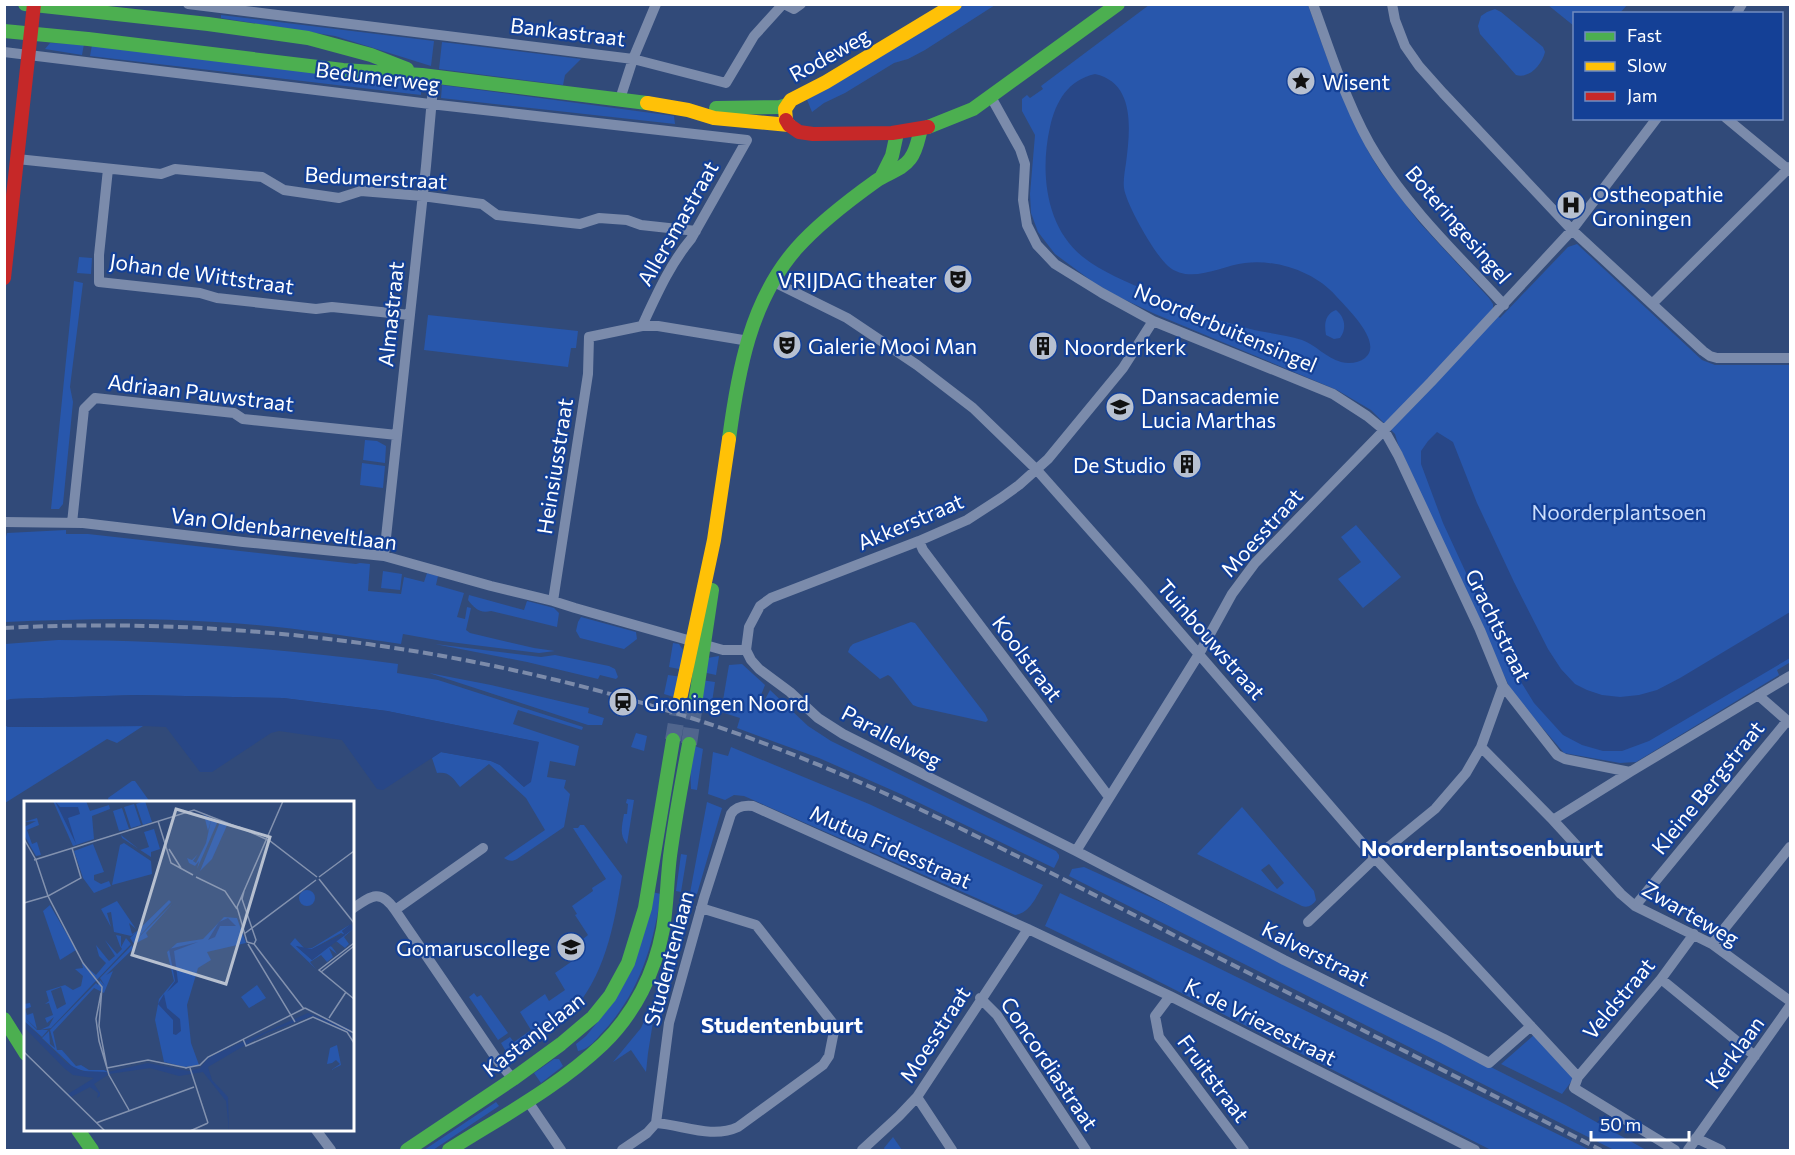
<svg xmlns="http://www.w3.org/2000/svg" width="1795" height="1155" viewBox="0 0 1795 1155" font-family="Commissioner,sans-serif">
<rect width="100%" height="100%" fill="#314a79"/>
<path fill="#2857ac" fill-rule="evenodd" d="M962,5H995L925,50L908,59L894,63L845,93L824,103L812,112L806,97Z
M1149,5H1308L1326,55L1368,151L1380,171L1419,222L1489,298L1493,304V311L1500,318L1568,247L1577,244L1702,360L1715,365H1790V663H1789L1777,670L1779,675L1636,762L1620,763L1564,753L1515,696L1508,684L1398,444L1395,434L1371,410L1337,390L1155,314L1117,296L1093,282L1055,254L1038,232L1031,213L1030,194L1035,135L1022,111V99L1027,95L1030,98L1043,89L1041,86Z
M1548,5L1626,4L1627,5L1620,13L1574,14V26Z
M1495,9L1501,12L1543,47L1545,52C1542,64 1530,79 1516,75L1480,34L1478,26L1481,16L1487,12Z
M221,15L434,41L431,66L335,36L221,18Z
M442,42L581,59L565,75L563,85L439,69Z
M50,43L84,44L82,55L45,49Z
M92,45L421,83V95L90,56Z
M442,85L674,116L675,124L441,98Z
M79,257L92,258L91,274L77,273Z
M74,281L83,283L70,387L73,402L63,504L59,509H51Z
M428,315L578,331L576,348H571L568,367L424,350Z
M365,440L377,441L386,446L385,463L363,460Z
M362,463L385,466L383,488L360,485Z
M1356,525L1401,577L1363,608L1338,579L1361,562L1341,537Z
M66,530V534H88L356,564L360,563L370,564L368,591L401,594L404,577L424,582L427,573L438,576L436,585L464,593L457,617L465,619L467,607L471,608L466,630L470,633L534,648L555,651L539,653L442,641L403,634L401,644C340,635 277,625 215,622C145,617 75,619 5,622L4,544L7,533Z
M383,571L402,574L400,590L381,588Z
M469,595L524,610L527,601L554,608L559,613L557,627L491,611C480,614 474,608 468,600Z
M581,617L636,632L637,639L624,649L580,638L576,631L578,622Z
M911,622L915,623L985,714L988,720L986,722L918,707L913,705L891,677L888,675L880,679L848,652L850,647L853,644Z
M58,640C172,640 285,649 398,664L397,673L438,680L583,727L582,730L518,710L513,724L579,746L575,766L550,761L547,777L566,780L564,788L570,794L564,827L517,859C512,862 509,861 504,858L545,830L526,798L489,764L460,787C453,778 449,771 437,773L432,758L441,752L491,761L500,765L524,787L538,742L387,711L283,698L137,695L11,699L5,701V705V644Z
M673,643L679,644L683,650L684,670L669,667Z
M435,644L541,657L555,655L609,666L615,669L618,677L616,679L600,675L598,679L527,662Z
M719,656L716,675L702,672L707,658Z
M742,664L765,685L756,708L760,709L770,690L808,726L831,741L1056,851L1059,855V858L1054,868L903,795L819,758L737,728L740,718L721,712L729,665Z
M429,673L491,685L589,708L588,713L604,718L602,725H588Z
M668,675L683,677L677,698L664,694Z
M701,680L715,682L711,709L698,705Z
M4,718L5,725L8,727L143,726L117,743L107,739L5,803Z
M636,733L647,736L644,751L631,747Z
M692,745L703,749L697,790L691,789L690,761Z
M731,747L869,804L1043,885C1036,897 1030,913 1015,915L744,796L734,795L725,800L708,794L713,752L728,756Z
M132,781H135L150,802H109L108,798Z
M627,799L634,800L627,844C619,835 622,826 624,814H627L628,804L626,803Z
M707,802L722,808L697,894L690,893Z
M1242,807L1314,891L1316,900C1313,905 1308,908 1302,906L1197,854ZM1269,864L1284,883L1277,889L1261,870Z
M580,825H584L622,876C614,926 605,978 568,1016C552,1032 531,1044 512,1056L508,1055L501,1043L510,1037L514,1042L531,1030L520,1012L545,994L549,1001L565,990L555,973L584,953L578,943L588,935L575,915L577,914L572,906L593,891L592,888L606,879L573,828H578Z
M681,854L687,855L681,892L676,891Z
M1084,867L1183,912L1566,1105L1646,1150H1614L1069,876L1072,869Z
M652,892L661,894C653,947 639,995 600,1035C594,1042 587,1050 578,1051L576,1044L586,1036L600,1019Z
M1060,893L1192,955L1590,1150H1491L1136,970L1045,926Z
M689,904H692L661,1019L649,1016L669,976Z
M474,993L477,997L481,995L508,1033L498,1040L469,997Z
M645,1019L653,1022L648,1053L646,1072L631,1050L613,1062L641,1028Z
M1534,1035L1574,1078L1562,1094L1501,1064Z
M554,1059H559L563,1066L541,1083L534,1073Z
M496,1102L499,1106L433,1150H424Z
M893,1137L902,1150H885L884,1148Z"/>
<path fill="#284787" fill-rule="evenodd" d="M1095,74C1136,83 1130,131 1126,163C1125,170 1123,180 1124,188C1126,204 1155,255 1168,266C1190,285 1220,266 1245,263C1277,259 1315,272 1336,296C1347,308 1384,343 1365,358C1359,363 1349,364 1341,362C1326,358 1316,345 1302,340C1283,334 1263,333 1243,327C1229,323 1214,319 1200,314C1183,308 1166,299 1150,292C1127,282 1102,272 1083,257C1045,227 1040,171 1050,127C1056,101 1068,80 1095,74ZM1336,310C1345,317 1347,329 1340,338L1334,339L1326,335C1324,324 1325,314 1336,310Z
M1437,432L1453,442L1477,503L1514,582L1548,649L1561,669L1575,684L1587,690L1602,695L1620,697L1639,695L1657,690L1680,678L1790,612V658L1649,741L1622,751H1603L1582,745L1563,735L1534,703L1503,653L1443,523L1421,464V451L1428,441Z
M137,695L283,698L387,711L539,742L531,782L524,787L500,765L491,761L441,752L383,790L377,789L342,740L279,731L271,733L212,772H200L166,727L143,726L8,727L5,725V701L11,699Z"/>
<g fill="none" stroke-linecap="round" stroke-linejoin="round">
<path stroke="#50658d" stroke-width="16" stroke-dasharray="16 8" stroke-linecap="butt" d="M673,740L680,699
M689,744L695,704"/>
<path stroke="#7b8bab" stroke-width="10" d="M188,4L633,59L726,83L754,36L783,4
M784,4L794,9L801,4
M1313,4C1331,53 1349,112 1377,156C1411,211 1460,257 1504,305
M1392,4L1395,20L1405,46L1419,66L1443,93L1572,230L1703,351L1710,356L1717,358H1790
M1736,14L1742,4
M4,52L430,104L747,140L691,239C670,264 656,296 642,326
M991,97L1020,149L1025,164L1023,200L1027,225L1037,245L1055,264L1102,293L1153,321L1333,394L1367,416L1384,430L1398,455L1480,630L1503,686L1557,755L1565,759L1630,772L1790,676
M620,99L633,59L656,4
M1726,118L1790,171
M17,159L161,174L175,169L262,177L284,190L339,198L361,191L422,196L482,204L497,215L580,224L599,218L627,220L641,225L696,231
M108,169L99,255V282L200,293L217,298L316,309L332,307L410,315
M772,281L847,318L917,365L973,408L1036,469L1139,585L1375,858L1578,1077
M1652,304L1790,167
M1153,321L1123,368L1048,459L1019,485L1001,498L967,520L919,541L771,598L760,606L749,627L746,650L751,660L759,669L790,692L818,718L843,734L1076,851L1284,960L1444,1039L1489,1063L1531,1026
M4,522L83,523L243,542L384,556L491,586L553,601L575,608L723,650H746
M72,523L84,409L95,398L234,413L243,419L397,435
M919,541L923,550L1109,797
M384,556L426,166L434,76
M553,601L588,374L589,337L642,326H658L749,341
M1758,695L1790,723
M1481,747L1553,820L1621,894L1635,906L1712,944L1790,1001
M1553,820L1630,772
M1076,851L1199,654L1232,594L1255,563L1431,382L1572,230L1657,118
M1635,906L1787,721
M352,909C371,896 380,888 395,910L483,848
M395,910L498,1061L513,1079
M1308,922L1375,858L1435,809L1466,773L1481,747L1503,686
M1712,944L1790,847
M1661,979L1755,1056
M1170,996L1155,1016L1159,1037L1244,1150
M980,998L997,1015L1086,1150
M917,1097L952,1150
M527,1100L561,1150
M656,1123L669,1023L704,898L731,814C736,806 744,805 753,806L1028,929L1170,996L1475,1150
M656,1123C683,1125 712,1139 738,1127L823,1065L829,1056L835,1026L756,925L701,908
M316,1130L331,1150
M1696,1138L1721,1150
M622,1150L647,1133L656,1123
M862,1150L899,1116L917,1097L1028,929
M1675,1150L1574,1088L1578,1077L1661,979L1694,934
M1688,1150L1790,1006"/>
<path stroke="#4caf50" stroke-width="14" d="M25,4L208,24L308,38L371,55L407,69
M4,31L88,39L343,70L422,75L647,103
M716,108L780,107L787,105
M928,127L973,109L1118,4
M882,176L892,156L897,133
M729,439C738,372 750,302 796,249C819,223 848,201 876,181C887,173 902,170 910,159C917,150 918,139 921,129
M695,704L712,590
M4,1019L26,1054
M78,1130L92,1150
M407,1150L513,1079L561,1044L593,1017L610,996L628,963L645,908L673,740
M449,1150C501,1117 558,1087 603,1044C635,1013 655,972 663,929C667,905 667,880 670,856C675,819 682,781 689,744"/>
<path stroke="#ffc107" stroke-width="14" d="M647,103L688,110L714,118L789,125
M786,120L785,109L791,100L826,82L955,4
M680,699L714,540L729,439"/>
<path stroke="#c62828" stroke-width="14" d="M786,120L789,125L799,132L813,134L892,133L928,127
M4,278L34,4"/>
<path stroke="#7c8baa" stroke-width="4" stroke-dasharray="10 4.5" stroke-linecap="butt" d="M4,628C248,615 499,651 730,731C878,783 1017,856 1158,927C1305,1002 1454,1075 1601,1150"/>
</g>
<defs>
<g id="sight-disc" transform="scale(1.5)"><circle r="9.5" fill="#b7c0d0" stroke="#144096"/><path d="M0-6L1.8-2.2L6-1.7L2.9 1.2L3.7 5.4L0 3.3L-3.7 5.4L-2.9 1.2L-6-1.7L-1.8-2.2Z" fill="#111"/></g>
<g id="hospital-disc" transform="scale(1.5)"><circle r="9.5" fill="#b7c0d0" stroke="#144096"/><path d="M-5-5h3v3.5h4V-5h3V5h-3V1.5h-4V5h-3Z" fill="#111"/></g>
<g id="theatre-disc" transform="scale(1.5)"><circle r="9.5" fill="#b7c0d0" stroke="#144096"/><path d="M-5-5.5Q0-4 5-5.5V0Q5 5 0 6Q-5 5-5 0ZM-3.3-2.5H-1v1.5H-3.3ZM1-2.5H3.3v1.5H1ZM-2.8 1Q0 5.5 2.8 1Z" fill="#111"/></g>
<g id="building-disc" transform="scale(1.5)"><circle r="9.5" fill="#b7c0d0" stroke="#144096"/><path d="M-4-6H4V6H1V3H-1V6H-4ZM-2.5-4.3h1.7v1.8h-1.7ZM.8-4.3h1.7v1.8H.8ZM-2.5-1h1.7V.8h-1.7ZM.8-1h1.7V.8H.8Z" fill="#111"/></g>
<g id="university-disc" transform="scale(1.5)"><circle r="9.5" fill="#b7c0d0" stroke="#144096"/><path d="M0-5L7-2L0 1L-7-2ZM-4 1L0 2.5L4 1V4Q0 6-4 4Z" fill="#111"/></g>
<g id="station-disc" transform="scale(1.5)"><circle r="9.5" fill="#b7c0d0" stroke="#144096"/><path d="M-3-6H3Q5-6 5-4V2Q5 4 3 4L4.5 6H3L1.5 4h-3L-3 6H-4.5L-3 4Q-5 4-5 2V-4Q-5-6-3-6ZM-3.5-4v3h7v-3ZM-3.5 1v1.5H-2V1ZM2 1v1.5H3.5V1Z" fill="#111"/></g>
<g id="school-disc" transform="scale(1.5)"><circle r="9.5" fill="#b7c0d0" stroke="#144096"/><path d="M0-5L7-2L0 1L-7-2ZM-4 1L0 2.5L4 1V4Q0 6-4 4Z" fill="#111"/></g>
</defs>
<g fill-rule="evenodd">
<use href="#sight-disc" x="1301" y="81"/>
<use href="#hospital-disc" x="1571" y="205"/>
<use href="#theatre-disc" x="958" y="279"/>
<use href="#theatre-disc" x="787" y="345"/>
<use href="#building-disc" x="1043" y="346"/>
<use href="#university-disc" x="1120" y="407"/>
<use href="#building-disc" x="1187" y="464"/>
<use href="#station-disc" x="623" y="702"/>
<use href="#school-disc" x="571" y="947"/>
</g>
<g text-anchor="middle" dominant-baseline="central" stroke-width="4.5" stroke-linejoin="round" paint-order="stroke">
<g font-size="21" fill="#fff" stroke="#144096">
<text transform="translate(568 31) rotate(7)">Bankastraat</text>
<text transform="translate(829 54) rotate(-29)">Rodeweg</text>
<text transform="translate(378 76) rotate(7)">Bedumerweg</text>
<text transform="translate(376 177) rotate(3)">Bedumerstraat</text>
<text transform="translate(677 223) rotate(-60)">Allersmastraat</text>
<text transform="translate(1459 224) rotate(49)">Boteringesingel</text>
<text transform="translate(202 273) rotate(8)">Johan de Wittstraat</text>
<text transform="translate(390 314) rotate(-84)">Almastraat</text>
<text transform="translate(1226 327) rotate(23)">Noorderbuitensingel</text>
<text transform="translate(201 392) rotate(7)">Adriaan Pauwstraat</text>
<text transform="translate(554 466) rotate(-81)">Heinsiusstraat</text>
<text transform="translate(910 521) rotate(-23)">Akkerstraat</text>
<text transform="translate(284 528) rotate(7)">Van Oldenbarneveltlaan</text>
<text transform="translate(1261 532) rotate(-48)">Moesstraat</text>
<text transform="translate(1499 625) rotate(64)">Grachtstraat</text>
<text transform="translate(1212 639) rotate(49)">Tuinbouwstraat</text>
<text transform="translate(1028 658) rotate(53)">Koolstraat</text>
<text transform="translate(892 736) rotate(28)">Parallelweg</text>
<text transform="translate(1707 787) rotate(-51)">Kleine Bergstraat</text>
<text transform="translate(891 846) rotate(24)">Mutua Fidesstraat</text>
<text transform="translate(1691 913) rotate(30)">Zwarteweg</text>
<text transform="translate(1316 953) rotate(27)">Kalverstraat</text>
<text transform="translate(668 958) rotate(-75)">Studentenlaan</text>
<text transform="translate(1618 998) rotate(-50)">Veldstraat</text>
<text transform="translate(1261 1021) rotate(27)">K. de Vriezestraat</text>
<text transform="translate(533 1034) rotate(-38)">Kastanjelaan</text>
<text transform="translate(934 1034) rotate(-57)">Moesstraat</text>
<text transform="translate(1734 1052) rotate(-54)">Kerklaan</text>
<text transform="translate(1050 1063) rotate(56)">Concordiastraat</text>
<text transform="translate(1214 1078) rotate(53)">Fruitstraat</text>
</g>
<g font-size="21" fill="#fff" stroke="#144096" text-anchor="start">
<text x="1322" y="81">Wisent</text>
<text x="1592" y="193">Ostheopathie<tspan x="1592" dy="24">Groningen</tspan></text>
<text x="937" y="279" text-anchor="end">VRIJDAG theater</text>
<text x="808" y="345">Galerie Mooi Man</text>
<text x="1064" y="346">Noorderkerk</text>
<text x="1141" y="395">Dansacademie<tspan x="1141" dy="24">Lucia Marthas</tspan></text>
<text x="1166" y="464" text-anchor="end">De Studio</text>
<text x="644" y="702">Groningen Noord</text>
<text x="550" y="947" text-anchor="end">Gomaruscollege</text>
</g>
<g font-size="21" fill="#ccdefc" stroke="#144096">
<text x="1619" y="511">Noorderplantsoen</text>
</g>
<g font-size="22" font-weight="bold" fill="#fff" stroke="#144096">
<text x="1482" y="847">Noorderplantsoenbuurt</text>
<text x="782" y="1024">Studentenbuurt</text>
</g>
</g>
<g transform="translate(24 801)">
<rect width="330" height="330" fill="#314a79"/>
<path d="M29,0H62L66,10L85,4L86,8L68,15L70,38L49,45ZM121,0L128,21L119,24L112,3ZM110,3L117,24L107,27L100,6ZM98,7L105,28L95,30L89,10ZM180,14L194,20L173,68L175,60L171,65L165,62L163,57L168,59L174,53L169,60L172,62L182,42L187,19L184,30ZM13,17L15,24L3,29L8,43L13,41L17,54L12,55L0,34V26L12,20L0,21ZM196,21L203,24L201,29L188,58L176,70ZM130,28L136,48L127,51V56L98,37L97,34L116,49L125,46L120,31ZM100,42L127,60L128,73L88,84L96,44ZM69,43L80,71L70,74V79L77,83L85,80L87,85L70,92L59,77L50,50ZM275 97a8 8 0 1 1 16 0a8 8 0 1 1-16 0ZM145,99L147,101L110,141L149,102L122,132L124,136L110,143L106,137ZM93,100L112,128L105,122L108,133L113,130L107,135L90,131L87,111L83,112L87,126L77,108ZM26,104L52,149L36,159L19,110ZM200,116L213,117L222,142L183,151L187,159L174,167L163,204L167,242L175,264L161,266L140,261L131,219L135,198L150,180L143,151L153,142L179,138ZM327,123L318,130L322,133L330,127L320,136L325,143L321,147L312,140L321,134L317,132L288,148L282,149L272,145L288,159L306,145L308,146L313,153L305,147L309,156L303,161L297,154L286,161L292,168L266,143L271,137L280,147H288ZM92,134L97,135V146L102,137L107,143L27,227L16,229L25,225L30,216L23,222L21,217L29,214L25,202L21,203L25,200L22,190L41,184L49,189L57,185L59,175L51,168L59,167L58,162L72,174L82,162L75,155L72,144L85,160L91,155L81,139L93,153L98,148L96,145ZM37,186L42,203L33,208L27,190ZM108,144L109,148L82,174L89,170L80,192L70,187L29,231L33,249H38L52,265L57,264L65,269H80L84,271H64L50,267L18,237L25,230L26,243L31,247L26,229L72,182L74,184L76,179L81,185L76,177ZM233,184L242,197L225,207L217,196ZM6,202L7,206L1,208L3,214L9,212L13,228L1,217L13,229H24L18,236L0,220V203ZM313,244L317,264L307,269L316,263L312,259L308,262L303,263L306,247Z" fill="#2857ac" fill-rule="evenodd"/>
<path d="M31,0L36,6H54L56,13L44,17L52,43ZM204,117L212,125H196L191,136L184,139L195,121ZM327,123L330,127L288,159L272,145L288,148L320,133L318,130ZM174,141L150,150L154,181L143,191L151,180L145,148ZM140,193L143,207L156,218L157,230L152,234L149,233V219L134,203ZM284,212L324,227L330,240L325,231L288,215L242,232L184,266L188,279L204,296L205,330L202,300L179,271L155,275L126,267L85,273L70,283L76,292V295L73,297L74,292L66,286L47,296L44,293L70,277L49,274L40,267L0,226V220L42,262L58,270L84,271L124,262L165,270L176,267L185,256Z" fill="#284787"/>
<path fill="none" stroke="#8392af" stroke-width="1.5" d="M134,20L147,62L169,74M215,26L246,40L293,76M0,38L12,59L24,95L0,102M48,47L57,77L24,95L59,162L78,186L75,225L83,267M145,48L157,67M10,59L170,9L216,27M172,76L201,90L213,108M295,76L330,50M295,78L330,122M220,90L218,98L232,139L230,143L223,141L213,106L259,0M220,133L292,79M330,142L295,169L330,198M224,143L271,221M230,143L280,208M297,171L330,145M77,192L72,218L75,240L85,274L105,309M281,207L330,232M305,217L322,191M219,238L222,245L289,216L323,231L330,242M0,251L81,330M83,267L124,259L163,267M161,267L176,264L184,256L281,207M166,267L184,322M72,322L170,286M166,330L184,322"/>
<path fill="#b7c0d0" fill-opacity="0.15" stroke="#b7c0d0" stroke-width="3" d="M152,8L246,36L202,183L108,154Z"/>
<rect width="330" height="330" fill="none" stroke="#fff" stroke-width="3"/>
</g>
<rect width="1795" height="1155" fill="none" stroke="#ffffff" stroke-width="12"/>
<rect x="1573" y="12" width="210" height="108" fill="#144096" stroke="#728cc0" stroke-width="1.5"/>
<rect x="1585" y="32" width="30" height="9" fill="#4caf50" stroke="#728cc0" stroke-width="1.5"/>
<text x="1627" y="42" font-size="18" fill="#ffffff">Fast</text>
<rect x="1585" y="62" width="30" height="9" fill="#ffc107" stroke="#728cc0" stroke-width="1.5"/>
<text x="1627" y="72" font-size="18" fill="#ffffff">Slow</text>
<rect x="1585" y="92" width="30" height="9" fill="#c62828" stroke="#728cc0" stroke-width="1.5"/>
<text x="1627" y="102" font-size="18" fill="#ffffff">Jam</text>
<path d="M1591 1131v9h98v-9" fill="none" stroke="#ffffff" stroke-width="3"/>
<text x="1600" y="1131" font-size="18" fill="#ffffff" stroke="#144096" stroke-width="4.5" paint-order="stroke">50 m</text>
</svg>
